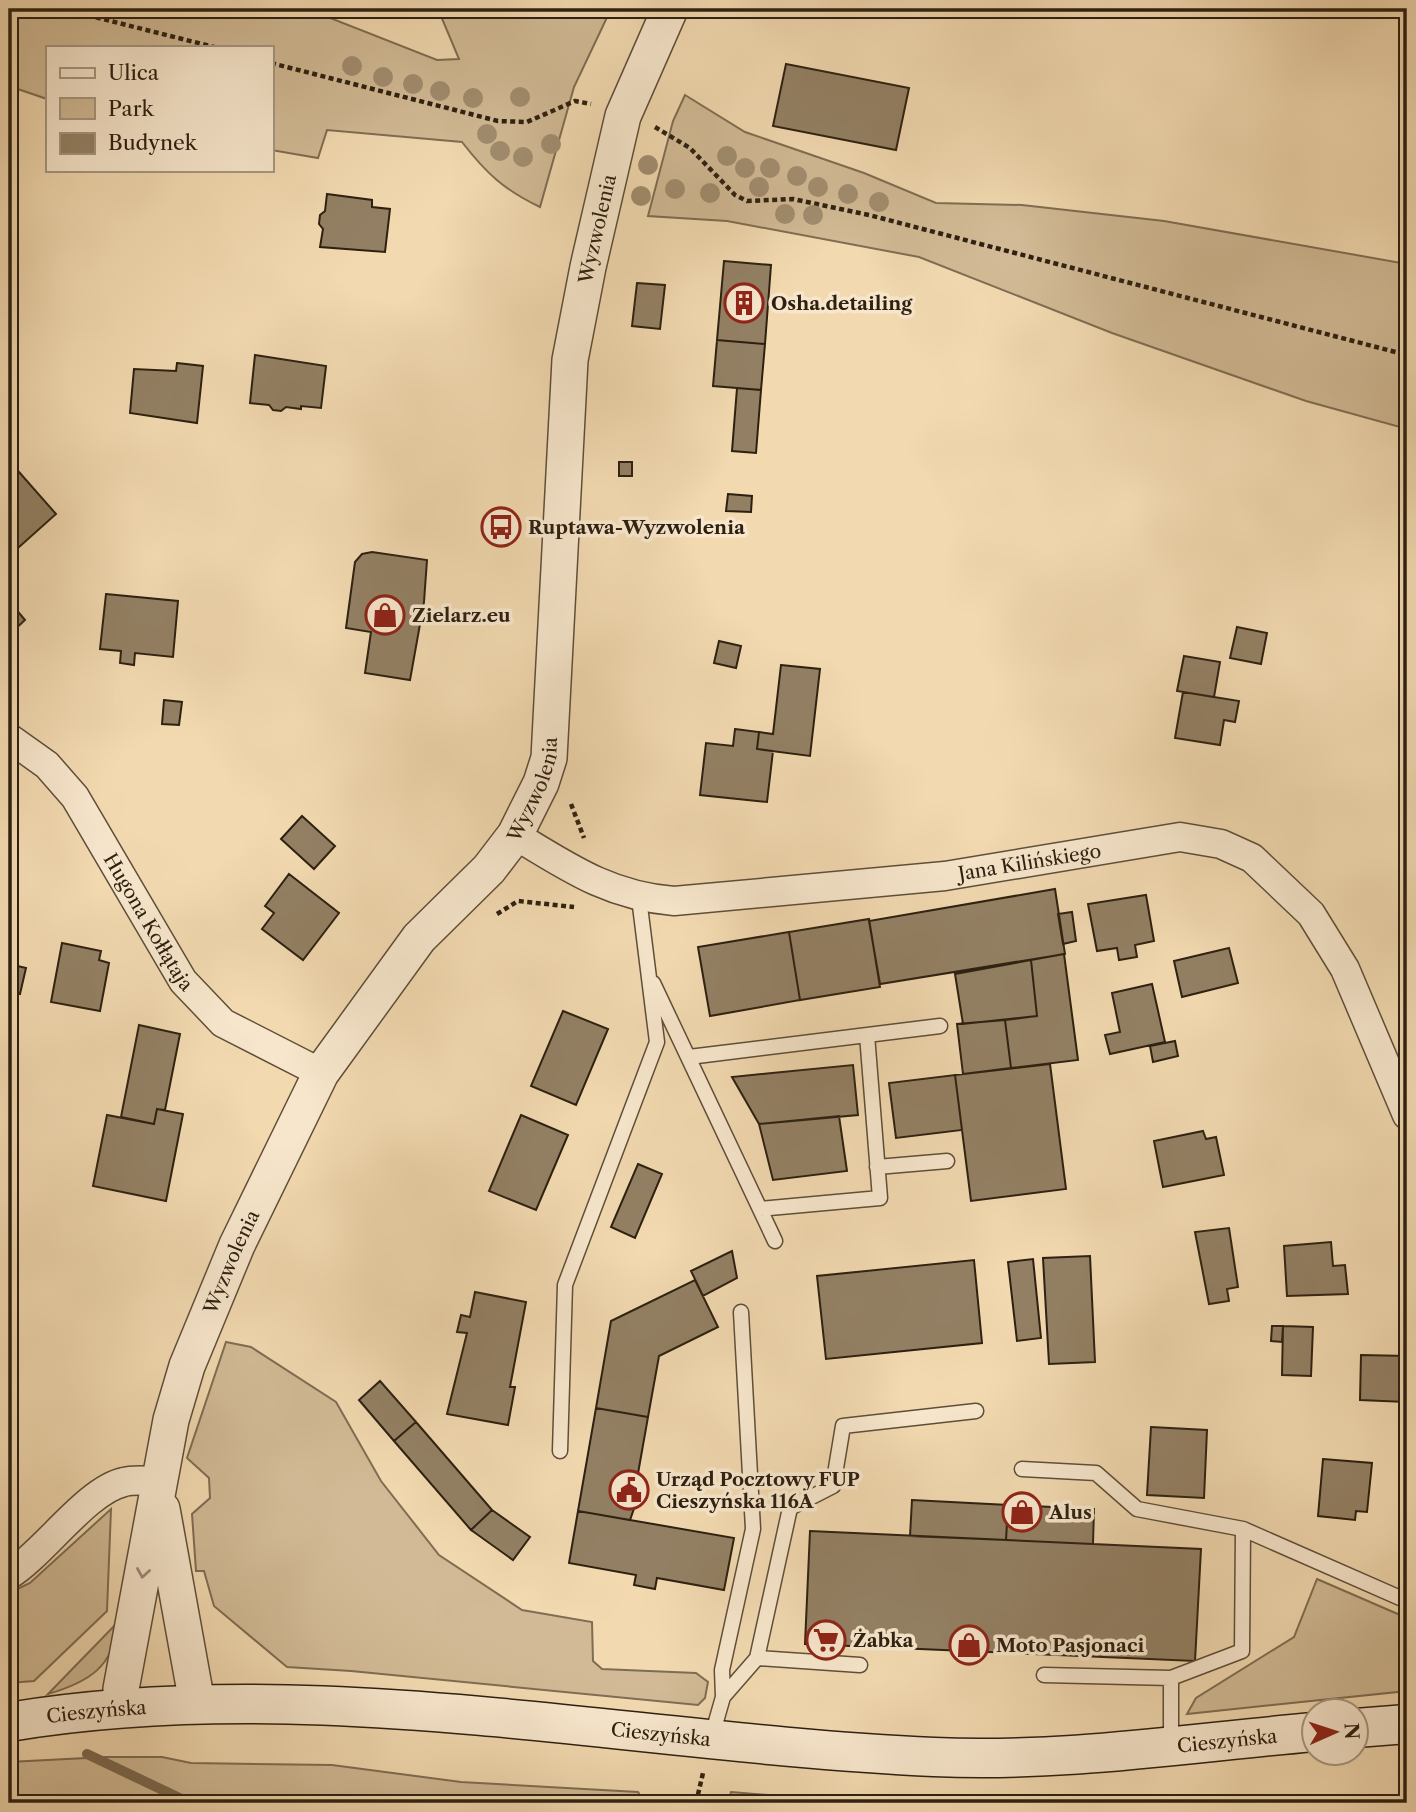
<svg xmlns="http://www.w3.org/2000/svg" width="1416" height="1812" viewBox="0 0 1416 1812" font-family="'Libre Caslon Text',serif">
<rect width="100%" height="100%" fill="#f2d9b0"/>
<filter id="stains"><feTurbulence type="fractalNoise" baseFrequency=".00286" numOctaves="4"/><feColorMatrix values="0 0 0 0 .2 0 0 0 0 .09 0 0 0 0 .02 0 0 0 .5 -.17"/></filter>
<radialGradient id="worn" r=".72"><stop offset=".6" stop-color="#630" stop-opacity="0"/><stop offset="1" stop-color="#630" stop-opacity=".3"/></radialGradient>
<path fill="#d1ba95" stroke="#7f6d53" stroke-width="2" d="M9,9H321L325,16L437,60L459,59L438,9H611L574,87L540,207C504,190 486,173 462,142L327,130L318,158L271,150V47H47V99L9,86Z
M685,95L745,132L864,173L936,203L1022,205L1164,221L1407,264V429L1306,401L1112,333L919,257L727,221L648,216L673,121Z
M226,1342L251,1347L336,1402L381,1481L439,1555L522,1610L592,1622L593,1661L602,1669L696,1673L708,1682L705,1698L698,1705L351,1671L287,1667L214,1606L204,1571H196L192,1514L210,1498L209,1478L187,1458Z
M111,1509L107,1611L34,1681L9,1683V1593L30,1583Z
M1317,1579L1407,1618V1691L1187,1714L1196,1698L1294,1637Z
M118,1622C114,1667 89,1682 48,1694Z
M106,1757H162L191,1763L332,1765L461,1782L638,1792L645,1803H9V1762Z
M731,1792L863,1803H728Z"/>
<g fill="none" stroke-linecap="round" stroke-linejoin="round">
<path stroke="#7b6950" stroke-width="10" d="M87,1754L190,1803"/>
</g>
<path fill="#938064" stroke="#2d2011" stroke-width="2" d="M786,64L909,88L896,150L773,126Z
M327,194L372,200V207L390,209L385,252L320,247L323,229L319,224L320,215L325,211Z
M724,261L771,265L765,344L717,340Z
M637,283L665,285L660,329L632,326Z
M717,340L765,344L761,390L713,386Z
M255,355L326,366L321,408L301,406V409L286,407L281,411L273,410L269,405L250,403Z
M177,363L203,366L197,423L130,413L134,369L176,371Z
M737,388L761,390L756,453L732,451Z
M619,462H632V476H619Z
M19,472L56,514L9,556V480Z
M728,494L752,496L751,512L726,511Z
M372,552L427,560L424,602L410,680L365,673L371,632L346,628L355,562L362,554Z
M106,594L178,601L173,657L135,653L134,665L120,663L121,651L100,649Z
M9,601L25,620L9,635Z
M1237,627L1267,633L1261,664L1230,658Z
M719,641L741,646L736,668L714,663Z
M1184,656L1220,662L1214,697L1177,691Z
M781,665L820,669L810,756L757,749L759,732L773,734Z
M1183,692L1239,701L1235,722L1224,720L1220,745L1175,738Z
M164,700L182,702L179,725L162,724Z
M735,729L759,732L757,749L773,751L767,802L700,795L706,743L733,746Z
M302,816L335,846L314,869L281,839Z
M289,874L339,913L303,960L262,929L274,913L265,906Z
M1055,889L1065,954L880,984L869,921Z
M1146,895L1154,941L1135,945L1137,957L1119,960L1117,948L1097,951L1088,904Z
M1072,912L1076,941L1063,944L1058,914Z
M869,919L880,987L800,1000L789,932Z
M789,932L800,1000L710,1016L698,947Z
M62,943L101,951L99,960L109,963L100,1011L51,1002Z
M1229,948L1238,983L1182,997L1174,961Z
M1064,954L1078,1060L1011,1068L1005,1020L1037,1016L1031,960Z
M1031,960L1037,1016L963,1024L955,974Z
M9,964L26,968L20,994L9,991Z
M1152,984L1165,1042L1110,1054L1105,1035L1120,1032L1112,993Z
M563,1011L608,1029L576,1105L531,1086Z
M1005,1020L1011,1068L963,1074L957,1024Z
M139,1025L180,1034L165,1110L157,1109L154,1124L121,1117Z
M1175,1041L1178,1056L1153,1062L1150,1046Z
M1050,1064L1066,1189L971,1201L955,1075Z
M853,1065L858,1115L759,1124L732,1077Z
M955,1075L962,1130L896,1138L889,1083Z
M157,1109L183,1114L166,1201L93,1186L107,1115L154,1124Z
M521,1115L568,1135L536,1210L489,1191Z
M839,1116L847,1171L773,1180L759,1124Z
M1203,1131L1206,1139L1216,1137L1224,1175L1163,1187L1154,1141Z
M638,1164L662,1174L635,1238L611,1227Z
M1229,1228L1238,1287L1227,1289L1229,1301L1209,1304L1195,1232Z
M1331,1242L1333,1266L1345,1265L1348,1294L1287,1296L1284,1246Z
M732,1251L737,1278L703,1296L691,1271Z
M1090,1256L1095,1362L1049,1364L1043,1258Z
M1033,1259L1041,1338L1017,1341L1008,1262Z
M974,1260L982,1343L826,1359L817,1276Z
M695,1280L718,1327L659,1356L648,1417L596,1408L611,1321Z
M475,1292L526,1302L510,1387H515L508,1425L447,1414L467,1333L457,1332L461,1315L470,1317Z
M1272,1326H1283L1282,1342L1271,1341Z
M1283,1326L1313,1327L1311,1376L1282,1375Z
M1361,1355L1407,1356L1406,1402L1360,1400Z
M380,1381L416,1422L394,1441L359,1400Z
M596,1408L648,1417L634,1496L638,1497L630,1520L578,1511Z
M416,1422L492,1510L471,1530L394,1441Z
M1151,1427L1207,1430L1204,1498L1147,1495Z
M1323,1459L1372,1463L1367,1512L1356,1511L1355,1520L1318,1516Z
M912,1500L1008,1505L1006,1540L910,1536Z
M1008,1505L1094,1509L1093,1544L1006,1540Z
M492,1510L530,1537L513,1560L471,1530Z
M578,1511L734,1538L724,1590L657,1578L655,1589L634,1585L636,1575L569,1563Z
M810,1531L1201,1549L1195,1661L805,1644Z"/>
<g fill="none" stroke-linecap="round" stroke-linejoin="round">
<g stroke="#5e4e39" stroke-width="17">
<path id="service" d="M653,983L775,1241
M689,1057L940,1026
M877,1167L947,1161
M760,1209L880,1198L867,1035
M560,1451L565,1285L657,1042L639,898
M1022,1469L1096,1473L1137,1509L1243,1529L1242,1651L1171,1678V1744
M1243,1529L1407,1601
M757,1658L860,1665
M1044,1675L1171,1678
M723,1697L757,1658L790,1508L833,1486L843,1426L976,1411
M711,1739L723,1697L722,1670L753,1529L741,1312"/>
</g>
<g stroke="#5e4e39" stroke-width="31">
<g id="minor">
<path id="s1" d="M9,738L47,765L75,797L183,981L223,1023L321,1073"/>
<path id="s2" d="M515,835C569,868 610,896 674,901L945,876L1180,837L1221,844L1252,858L1311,914L1345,969L1407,1115"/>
<path d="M9,1575C44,1553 87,1490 124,1482C134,1479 147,1481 157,1481"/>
</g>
</g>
<g stroke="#5e4e39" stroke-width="38">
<g id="tertiary">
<path d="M162,1509L197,1703"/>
<path id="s3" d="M121,1708V1689L171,1420L187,1366L237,1245L321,1073L419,938L489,869L515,835L541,783L549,758L570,360L588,267L623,116L670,9"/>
</g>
</g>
<g stroke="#2d2011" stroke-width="41">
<g id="secondary">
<path id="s4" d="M9,1722C316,1671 626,1743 934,1757C1060,1763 1189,1743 1314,1732"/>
<path d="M1356,1728L1407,1724"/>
</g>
</g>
<path stroke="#2d2011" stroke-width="4.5" stroke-dasharray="5 3.5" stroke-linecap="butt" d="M63,9L214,47
M271,63L498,121L527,122L575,101L591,104
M655,127L690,148L735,195L747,201L793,199L869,215L1407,355
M571,804L584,838
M497,914L518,901L574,907
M696,1803L703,1773"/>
<use href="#service" stroke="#f7e6cc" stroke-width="14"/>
<use href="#minor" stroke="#f7e6cc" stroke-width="28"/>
<use href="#tertiary" stroke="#f7e6cc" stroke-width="35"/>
<use href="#secondary" stroke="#f7e6cc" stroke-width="38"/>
</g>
<g fill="#a18d6f">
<circle cx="352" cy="66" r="10"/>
<circle cx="383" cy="77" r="10"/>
<circle cx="413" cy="84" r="10"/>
<circle cx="440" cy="91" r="10"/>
<circle cx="520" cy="97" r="10"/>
<circle cx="473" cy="98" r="10"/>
<circle cx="487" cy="134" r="10"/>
<circle cx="551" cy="144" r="10"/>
<circle cx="500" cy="151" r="10"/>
<circle cx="727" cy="156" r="10"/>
<circle cx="523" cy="157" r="10"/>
<circle cx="648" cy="165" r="10"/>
<circle cx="745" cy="168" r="10"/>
<circle cx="770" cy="168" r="10"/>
<circle cx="797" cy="176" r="10"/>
<circle cx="759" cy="187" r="10"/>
<circle cx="818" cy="187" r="10"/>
<circle cx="675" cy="189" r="10"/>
<circle cx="710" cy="193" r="10"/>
<circle cx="848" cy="194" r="10"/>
<circle cx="641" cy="196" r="10"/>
<circle cx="879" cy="202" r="10"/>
<circle cx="785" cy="214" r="10"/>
<circle cx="813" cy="215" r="10"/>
</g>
<defs><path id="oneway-chevron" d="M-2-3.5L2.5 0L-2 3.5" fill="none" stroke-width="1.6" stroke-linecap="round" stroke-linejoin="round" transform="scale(1.75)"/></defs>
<use stroke="#9c8d78" href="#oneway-chevron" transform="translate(143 1573) rotate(99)"/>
<defs>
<g id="building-ring" transform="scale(2.0125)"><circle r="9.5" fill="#f7e6cc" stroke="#8f2418" stroke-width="1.5"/><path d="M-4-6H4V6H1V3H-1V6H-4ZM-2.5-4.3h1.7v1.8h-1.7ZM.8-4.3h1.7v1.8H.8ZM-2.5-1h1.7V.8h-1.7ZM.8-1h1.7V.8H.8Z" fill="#8f2418"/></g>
<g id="bus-ring" transform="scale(2.0125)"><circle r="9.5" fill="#f7e6cc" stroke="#8f2418" stroke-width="1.5"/><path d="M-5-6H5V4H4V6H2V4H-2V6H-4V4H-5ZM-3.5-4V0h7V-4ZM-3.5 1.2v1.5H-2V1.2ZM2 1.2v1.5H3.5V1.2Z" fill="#8f2418"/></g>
<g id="shop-ring" transform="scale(2.0125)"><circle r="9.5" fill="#f7e6cc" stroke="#8f2418" stroke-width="1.5"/><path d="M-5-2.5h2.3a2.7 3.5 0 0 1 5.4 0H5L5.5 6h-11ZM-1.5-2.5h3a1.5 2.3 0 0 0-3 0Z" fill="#8f2418"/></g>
<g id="civic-ring" transform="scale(2.0125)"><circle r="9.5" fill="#f7e6cc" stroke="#8f2418" stroke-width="1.5"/><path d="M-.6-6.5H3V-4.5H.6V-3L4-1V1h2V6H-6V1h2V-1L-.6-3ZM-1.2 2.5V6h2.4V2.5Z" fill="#8f2418"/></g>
<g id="supermarket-ring" transform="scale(2.0125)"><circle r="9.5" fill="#f7e6cc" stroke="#8f2418" stroke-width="1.5"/><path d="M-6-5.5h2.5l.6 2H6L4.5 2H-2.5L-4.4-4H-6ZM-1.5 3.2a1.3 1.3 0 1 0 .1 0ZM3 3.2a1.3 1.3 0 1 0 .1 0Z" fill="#8f2418"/></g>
</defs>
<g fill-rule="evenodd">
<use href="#building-ring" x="744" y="303"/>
<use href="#bus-ring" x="501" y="527"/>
<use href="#shop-ring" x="385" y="615"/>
<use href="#civic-ring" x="629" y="1490"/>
<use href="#shop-ring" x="1022" y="1512"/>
<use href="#supermarket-ring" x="826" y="1640"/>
<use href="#shop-ring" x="969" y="1645"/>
</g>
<g text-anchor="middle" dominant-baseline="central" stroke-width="7" stroke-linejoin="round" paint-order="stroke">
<g font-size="19" fill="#2d2011" stroke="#f7e6cc">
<text stroke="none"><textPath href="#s3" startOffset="1596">Wyzwolenia</textPath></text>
<text stroke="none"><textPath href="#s3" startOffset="1029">Wyzwolenia</textPath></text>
<text stroke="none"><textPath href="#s2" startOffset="532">Jana Kilińskiego</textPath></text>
<text stroke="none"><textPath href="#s1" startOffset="234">Hugona Kołłątaja</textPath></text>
<text stroke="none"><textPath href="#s3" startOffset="462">Wyzwolenia</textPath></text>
<text stroke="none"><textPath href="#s4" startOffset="88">Cieszyńska</textPath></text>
<text stroke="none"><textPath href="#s4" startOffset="654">Cieszyńska</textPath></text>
<text stroke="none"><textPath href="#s4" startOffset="1222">Cieszyńska</textPath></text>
</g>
<g font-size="19" font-weight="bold" fill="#2d2011" stroke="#f7e6cc" text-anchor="start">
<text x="771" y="303">Osha.detailing</text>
<text x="528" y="527">Ruptawa-Wyzwolenia</text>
<text x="412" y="615">Zielarz.eu</text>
<text x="656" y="1479">Urząd Pocztowy FUP<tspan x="656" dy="22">Cieszyńska 116A</tspan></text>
<text x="1049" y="1512">Alus</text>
<text x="853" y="1640">Żabka</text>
<text x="996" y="1645">Moto Pasjonaci</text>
</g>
</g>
<rect width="1416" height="1812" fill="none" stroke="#f2d9b0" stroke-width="35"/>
<rect x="10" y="10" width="1395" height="1791" fill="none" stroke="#2d2011" stroke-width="3.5"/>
<rect x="18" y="18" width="1381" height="1777" fill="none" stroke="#2d2011" stroke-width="2"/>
<rect x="46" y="46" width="228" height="126" fill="#f7e6cc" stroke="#a69781" stroke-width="2"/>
<rect x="60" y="68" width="35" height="10" fill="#f7e6cc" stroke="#a69781" stroke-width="2"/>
<text x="108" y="80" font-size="21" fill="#2d2011">Ulica</text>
<rect x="60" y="98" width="35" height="21" fill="#d1ba95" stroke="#a69781" stroke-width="2"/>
<text x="108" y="116" font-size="21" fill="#2d2011">Park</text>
<rect x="60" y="133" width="35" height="21" fill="#938064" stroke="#a69781" stroke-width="2"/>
<text x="108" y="150" font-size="21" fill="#2d2011">Budynek</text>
<g transform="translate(1335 1732) rotate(87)"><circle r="33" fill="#f7e6cc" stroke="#a69781" stroke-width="2"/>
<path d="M0-5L12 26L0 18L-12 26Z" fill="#8f2418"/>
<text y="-10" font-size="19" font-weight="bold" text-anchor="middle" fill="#2d2011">N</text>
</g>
<rect width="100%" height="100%" filter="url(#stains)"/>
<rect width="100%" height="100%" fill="url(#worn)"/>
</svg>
